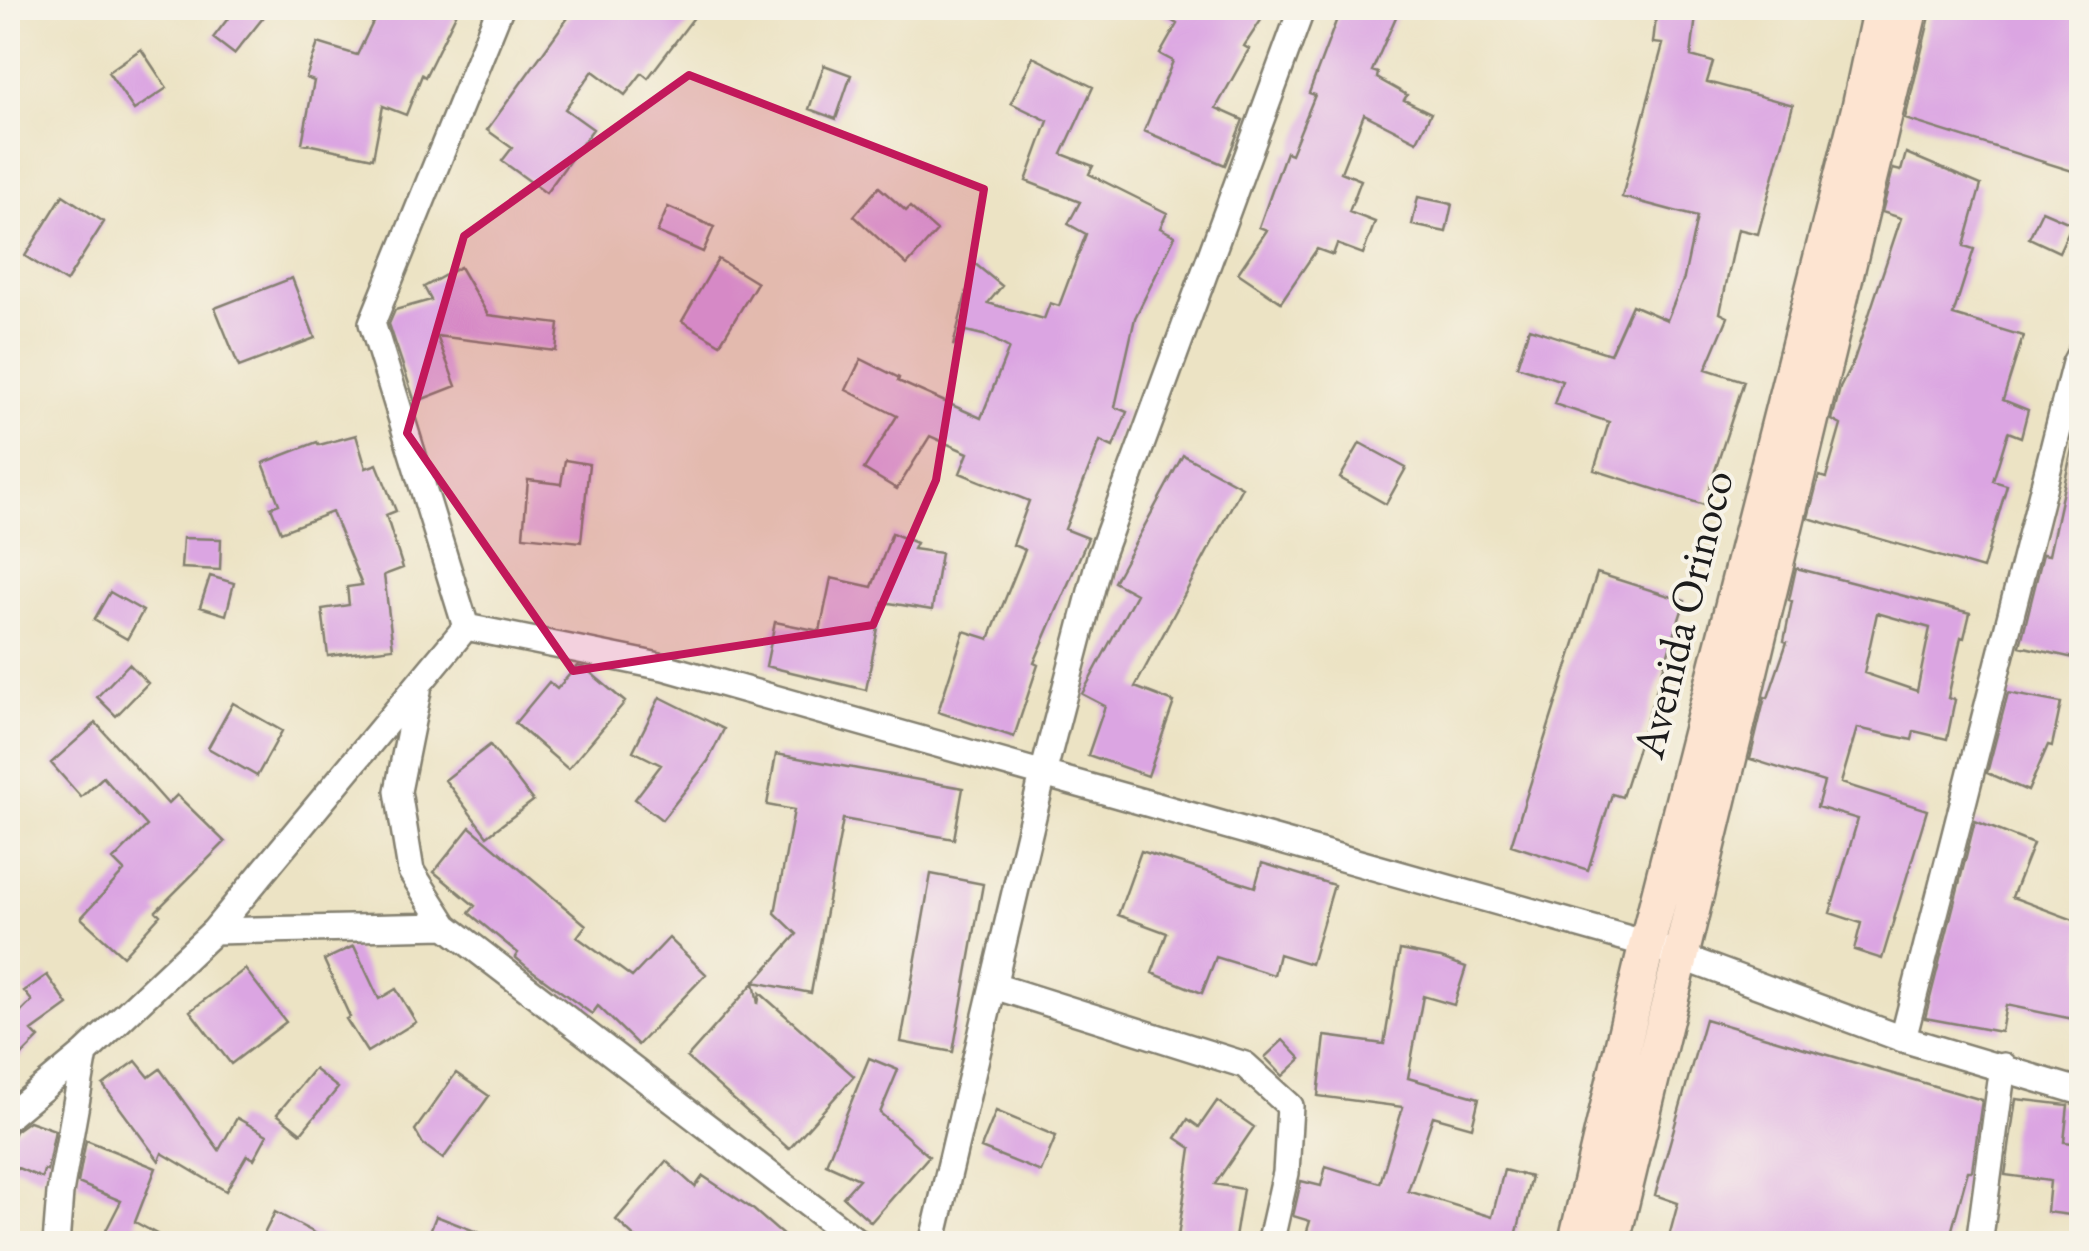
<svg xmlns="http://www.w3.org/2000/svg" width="2089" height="1251" viewBox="0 0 2089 1251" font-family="'EB Garamond',serif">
<rect width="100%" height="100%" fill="#f7f3e8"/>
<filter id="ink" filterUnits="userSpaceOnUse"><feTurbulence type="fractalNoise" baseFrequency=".01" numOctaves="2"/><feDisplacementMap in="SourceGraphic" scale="20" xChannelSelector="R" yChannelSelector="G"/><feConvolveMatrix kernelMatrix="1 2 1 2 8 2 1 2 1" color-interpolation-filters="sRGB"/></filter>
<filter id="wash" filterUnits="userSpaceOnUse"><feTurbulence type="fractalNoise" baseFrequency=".0048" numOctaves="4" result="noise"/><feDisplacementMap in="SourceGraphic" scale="40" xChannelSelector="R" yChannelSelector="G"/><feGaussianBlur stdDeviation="2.25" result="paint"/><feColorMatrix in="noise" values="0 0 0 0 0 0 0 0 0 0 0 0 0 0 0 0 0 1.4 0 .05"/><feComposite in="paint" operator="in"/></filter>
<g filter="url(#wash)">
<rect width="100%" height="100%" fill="#ece3c4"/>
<g id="blocks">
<path fill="#dba5e2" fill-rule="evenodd" d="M236,8H271L234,54L213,38Z
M396,8H459L425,77L422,75L406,115L383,106L373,158L302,143L314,81L306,78L318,43L357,55L379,10L392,16Z
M575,8H701L648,78L642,73L625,95L593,71L565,109L593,129L546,193L502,161L512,148L487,130Z
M1152,8H1269L1244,46L1249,49L1216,108L1243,120L1225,165L1144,131L1173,61L1160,54L1177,24Z
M1341,8H1400L1372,71L1378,73L1377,78L1407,95L1404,100L1431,113L1417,141L1364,114L1341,172L1361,180L1349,212L1375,222L1363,254L1337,244L1333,255L1317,249L1281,302L1238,273L1267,230L1259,227L1286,152L1291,154L1315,95L1309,93Z
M1657,8H1697L1691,56L1713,62L1707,82L1793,105L1758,234L1738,229L1720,313L1728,317L1706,369L1744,381L1704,505L1594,470L1609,422L1554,404L1562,381L1517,366L1529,328L1610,354L1632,305L1667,320L1684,278L1697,217L1622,197L1663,44L1653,43Z
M1932,8H2082V174L1905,119Z
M141,49L167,88L134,110L108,72Z
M1033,57L1093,87L1062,154L1093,166L1089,174L1167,213L1160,228L1175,236L1135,318L1115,407L1127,412L1113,447L1100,441L1065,529L1088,538L1034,663L1038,665L1014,737L938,712L964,631L989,639L1025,550L1013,545L1029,501L960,473L968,453L930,436L897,489L864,469L897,416L846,390L861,359L899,378L898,381L981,418L1009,348L987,336L966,331L953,346L974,263L1002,286L988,303L1044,319L1050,303L1059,306L1086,234L1068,224L1080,202L1026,181L1048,121L1011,103Z
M824,65L851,75L836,119L809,109Z
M1906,153L1981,185L1964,246L1974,249L1953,315L2023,336L2003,400L2028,410L2021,437L2008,432L1993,481L2007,485L1983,569L1808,518L1819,476L1826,478L1841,425L1832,420L1840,388L1854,360L1901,218L1882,212L1893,169L1901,171Z
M879,187L906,211L910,207L937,231L907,265L854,216Z
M63,195L104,222L66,282L25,256Z
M1418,197L1452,204L1446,232L1412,225Z
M668,207L714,227L703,252L657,232Z
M2042,211L2072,224L2059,252L2029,238Z
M718,259L757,283L720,344L682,321Z
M460,267L488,315L559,324L556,351L437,336L456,386L415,402L389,324L395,310L431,300L424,287Z
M292,278L315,338L239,367L215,308Z
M2082,403V644L2078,659L2020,646L2043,554L2049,555Z
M356,435L366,468L377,464L396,511L386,515L403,568L384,575L393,648L328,656L322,609L349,605L347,587L362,585L332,512L281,532L271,507L279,504L263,463L317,442L319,445Z
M1360,443L1406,468L1386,504L1340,478Z
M1183,455L1242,487L1135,687L1174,702L1148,776L1088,755L1105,706L1082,694L1136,594L1114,582Z
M565,460L589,464L581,542L523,536L528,480L561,484Z
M892,533L916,543L913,549L941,553L932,610L883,602L866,690L766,666L775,622L820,631L831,578L872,587Z
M183,538L221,539L220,570L181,568Z
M1796,568L1970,613L1964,638L1961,637L1948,698L1955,700L1947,739L1914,731L1912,740L1857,728L1841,783L1927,810L1882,959L1854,950L1861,923L1830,913L1858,819L1817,807L1824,782L1750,759L1765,697L1768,698L1787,642L1784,641L1792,601L1789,600ZM1877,613L1930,628L1917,691L1864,673Z
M1597,573L1685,601L1622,797L1612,794L1588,870L1511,845Z
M210,576L234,583L226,615L200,607Z
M110,592L143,611L127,639L94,620Z
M129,664L148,683L116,716L97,697Z
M577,666L585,668L625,702L568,769L515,723L549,682L557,689Z
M2008,693L2061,703L2052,746L2048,745L2028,791L1987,773Z
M660,697L724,729L708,761L662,820L635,799L661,765L633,751Z
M233,703L282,731L257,776L208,748Z
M96,723L168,804L177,795L225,842L156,911L160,915L123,956L81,918L124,871L113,860L147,826L103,777L81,797L51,763Z
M490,745L533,801L487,836L445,780Z
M776,754L963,788L954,839L843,819L811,993L754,982L758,1004L760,993L854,1076L789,1149L687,1058L797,934L775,913L794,810L767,805Z
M1975,821L2033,844L2012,897L2082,923V1021L2006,1005L2001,1032L1925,1018Z
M470,827L586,925L577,937L632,977L669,938L706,974L638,1045L598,1006L592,1014L527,967L515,957L518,953L469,913L475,906L434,872Z
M1141,851L1255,887L1262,863L1334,885L1311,964L1279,954L1274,975L1216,957L1202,993L1152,973L1167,933L1118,915Z
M931,874L983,884L953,1052L901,1042Z
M354,946L379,999L396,989L416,1022L367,1052L346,1019L350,1017L324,960Z
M1400,950L1441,958L1466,967L1454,1005L1423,996L1408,1078L1479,1098L1472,1127L1433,1116L1408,1191L1492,1217L1504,1170L1531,1177L1514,1244H1303L1310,1221L1293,1216L1301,1181L1321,1186L1326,1166L1380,1183L1403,1107L1318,1096L1325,1036L1384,1044Z
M245,969L286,1022L231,1064L190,1011Z
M47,975L68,1005L32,1031L39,1038L8,1069V1006L17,1016L32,1001L24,991Z
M1705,1019L1982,1100L1972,1171H1968L1948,1244H1667L1678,1203L1655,1195Z
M1283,1040L1301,1059L1283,1076L1265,1057Z
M869,1058L898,1070L880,1113L929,1156L871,1222L843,1197L859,1179L826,1164Z
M136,1061L149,1077L160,1069L219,1150L237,1118L267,1135L254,1159L247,1155L226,1191L162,1153L159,1161L103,1085Z
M314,1069L338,1088L301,1133L277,1114Z
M456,1073L489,1096L443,1159L423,1144L415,1130Z
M2016,1099L2068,1105L2064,1142L2082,1144L2078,1216L2047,1212L2050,1181L2005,1175Z
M1217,1101L1254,1127L1215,1184L1243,1189L1234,1244H1177L1191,1148L1176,1138L1188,1119L1199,1127Z
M996,1111L1056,1136L1041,1172L981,1148Z
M29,1121L55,1130L47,1171L44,1170L42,1178L8,1164V1147L15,1131Z
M86,1140L156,1168L135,1222L175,1244H99L121,1201L78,1183Z
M666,1161L695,1187L703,1176L754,1210L793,1244H642L616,1220Z
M275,1212L336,1244H259Z
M436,1216L503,1242V1244H425Z"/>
</g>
</g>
<g filter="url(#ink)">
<use href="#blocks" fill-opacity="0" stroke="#848070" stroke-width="2.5"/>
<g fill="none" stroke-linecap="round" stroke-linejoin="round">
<g stroke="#848070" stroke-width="30">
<path id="street" d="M466,627L664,667L1647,944L1903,1039L2082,1092
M418,691L398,791L411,871L446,926L860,1244
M214,931L446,926
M994,986L1245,1065L1290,1106L1286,1173L1270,1244
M1903,1039L2075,363L2082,350
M8,1117L85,1053L214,931L466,627L372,323L500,8
M56,1244L60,1193L85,1053
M932,1244L1043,774L1100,557L1302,8
M1979,1244L2003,1066"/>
</g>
<g stroke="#848070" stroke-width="40">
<path id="secondary" d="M1576,1244L1647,944L1860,107L1881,8
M1611,1244L1910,8"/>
</g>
<use href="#street" stroke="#fff" stroke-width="25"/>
<use href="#secondary" stroke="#fde4d1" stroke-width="35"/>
</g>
</g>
<path fill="#c2185b" fill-opacity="0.2" stroke="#c2185b" stroke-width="8" stroke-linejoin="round" d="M689,75L984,189L936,480L873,625L573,671L407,433L464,236Z"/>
<g text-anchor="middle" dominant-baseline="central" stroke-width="8" stroke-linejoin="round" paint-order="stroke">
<g font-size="45" fill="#1c1c1c" stroke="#f7f3e8">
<text transform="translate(1682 614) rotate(-76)">Avenida Orinoco</text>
</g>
</g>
<rect width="2089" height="1251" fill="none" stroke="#f7f3e8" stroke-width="40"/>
</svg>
